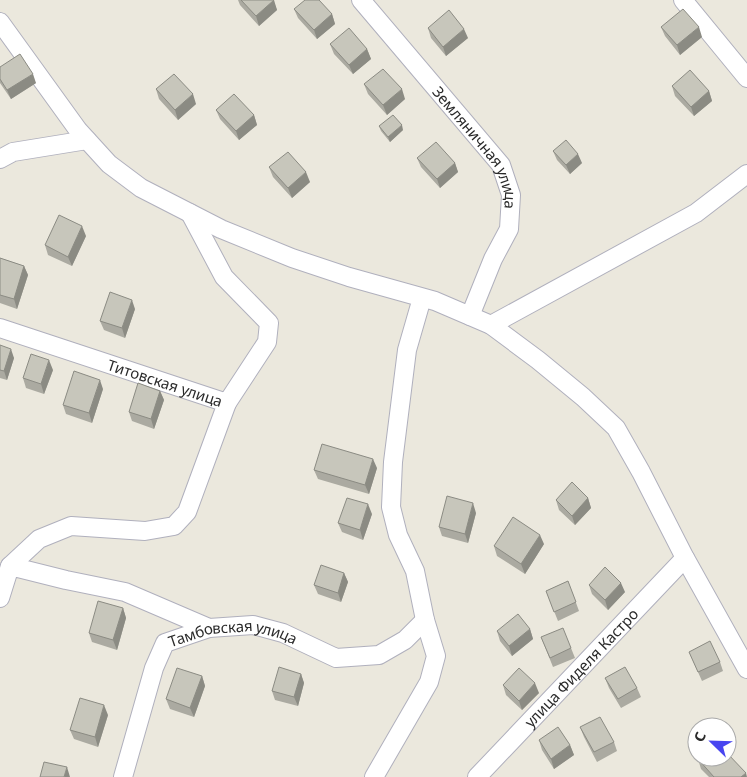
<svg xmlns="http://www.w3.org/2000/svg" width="747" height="777" viewBox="0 0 747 777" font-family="'Noto Sans',sans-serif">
<rect width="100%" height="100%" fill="#ebe8dd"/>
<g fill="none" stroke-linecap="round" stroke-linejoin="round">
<g stroke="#b0b0bd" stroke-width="20">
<g id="minor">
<path id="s1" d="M361,0L501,165L511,195L509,229L493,259L470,316"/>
<path d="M683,0L747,78"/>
<path d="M0,22L78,130L109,164L141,188L221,229L292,258L349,277L435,301L491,325L538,360L583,397L616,428L641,472L685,558L747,669"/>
<path d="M0,159L13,152L87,140"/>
<path d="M491,325L696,213L747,174"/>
<path id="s2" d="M0,328L227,403L267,342L269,323L224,277L190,213"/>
<path d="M10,566L39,539L71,526L145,531L174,526L187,512L227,403"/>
<path d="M0,598L10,566L66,580L125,592L209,628"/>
<path id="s3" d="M123,777L154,668L165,643L209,628L253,625L283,633L336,658L379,655L405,640L425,620"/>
<path d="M374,777L429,682L436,656L425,620L415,571L398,535L391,507L393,462L407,350L422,298"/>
<path id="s4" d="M477,777L685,558"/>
</g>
</g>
<use href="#minor" stroke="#fff" stroke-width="18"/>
</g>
<path fill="#abaaa1" d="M238,0H273L277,10L259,26L240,5Z
M294,9L332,14L335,24L317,39L298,18Z
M661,27L702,37L680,55L665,36Z
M428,28L468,38L446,56L431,38Z
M330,44L367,49L371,59L353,74L334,54Z
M0,67L36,83L11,99L0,83Z
M364,84L405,99L387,115L368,94Z
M672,86L709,91L712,101L694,116L675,96Z
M156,89L196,104L178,120L159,99Z
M216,110L254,115L257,125L239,140L220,119Z
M379,126L403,130L390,142L381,131Z
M553,151L582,163L570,174L557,160Z
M417,158L455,163L458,172L440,188L421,167Z
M269,167L310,182L292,198L273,177Z
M86,236L72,266L48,255L45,245Z
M0,258L24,266L28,275L17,309L0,303Z
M135,309L125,338L104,330L100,321Z
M0,345L14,358L7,380L0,378Z
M53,370L44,394L26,388L23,378Z
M103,389L92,423L66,414L63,405Z
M160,391L164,400L154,429L132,421L129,412Z
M377,468L369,494L318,479L314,470Z
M588,498L591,508L575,525L559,510L556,500Z
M476,513L468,543L442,536L439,527Z
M372,514L363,540L342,532L338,523Z
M544,544L525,574L497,556L494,546Z
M344,573L348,582L341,602L318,594L314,585Z
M568,581L579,611L558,621L546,591Z
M589,585L625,592L608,610L592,594Z
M123,608L126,618L117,650L92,642L89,633Z
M530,629L533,639L512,656L500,641L497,631Z
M541,637L571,648L575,658L553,667Z
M689,652L720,662L723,671L702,681Z
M301,674L304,683L298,706L275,700L272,691Z
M202,676L205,686L194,717L170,709L166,699Z
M605,678L637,688L641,697L621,708L609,688Z
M503,685L539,693L522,710L506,695Z
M108,715L98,747L74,739L70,730Z
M580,727L614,742L617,751L597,762L584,737Z
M539,740L570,745L574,755L554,769L542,750Z
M698,759L747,777H709L701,769Z"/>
<path fill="#8b8b83" d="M274,0L277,10L259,26L256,16Z
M332,14L335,24L317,39L314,30Z
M699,27L702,37L680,55L677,45Z
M464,29L468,38L446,56L443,47Z
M367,49L371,59L353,74L349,65Z
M33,74L36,83L11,99L7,90Z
M402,89L405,99L387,115L383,105Z
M709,91L712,101L694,116L691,107Z
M193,94L196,104L178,120L175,110Z
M254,115L257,125L239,140L236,131Z
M402,125L403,130L390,142L388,137Z
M578,154L582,163L570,174L566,165Z
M455,163L458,172L440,188L437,179Z
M306,172L310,182L292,198L288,188Z
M82,226L86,236L72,266L68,257Z
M24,266L28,275L17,309L14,299Z
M132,300L135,309L125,338L122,328Z
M11,349L14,358L7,380L4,371Z
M49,360L53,370L44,394L41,384Z
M100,380L103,389L92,423L89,413Z
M160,391L164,400L154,429L151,419Z
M373,459L377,468L369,494L365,485Z
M588,498L591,508L575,525L572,516Z
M473,503L476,513L468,543L465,534Z
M368,504L372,514L363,540L360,530Z
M540,535L544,544L525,574L521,564Z
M344,573L348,582L341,602L338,593Z
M621,583L625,592L608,610L605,600Z
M123,608L126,618L117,650L113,640Z
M530,629L533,639L512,656L509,646Z
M301,674L304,683L298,706L294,697Z
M202,676L205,686L194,717L190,708Z
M535,683L539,693L522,710L519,701Z
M104,705L108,715L98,747L95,737Z
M570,745L574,755L554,769L551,759Z
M67,767L70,777H64Z
M746,773L747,777H741Z"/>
<path fill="#c7c6bb" stroke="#8b8b83" d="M241,0H274L256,16Z
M305,0H319L332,14L314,30L294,9Z
M683,9L699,27L677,45L661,27Z
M449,10L464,29L443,47L428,28Z
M349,28L367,49L349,65L330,44Z
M20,54L33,74L7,90L0,79V67Z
M383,69L402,89L383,105L364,84Z
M690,70L709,91L691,107L672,86Z
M174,74L193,94L175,110L156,89Z
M234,94L254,115L236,131L216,110Z
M393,115L402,125L388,137L379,126Z
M566,140L578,154L566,165L553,151Z
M436,142L455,163L437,179L417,158Z
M288,152L306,172L288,188L269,167Z
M59,215L82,226L68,257L45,245Z
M0,258L24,266L14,299L0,295Z
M110,292L132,300L122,328L100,321Z
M0,345L11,349L4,371L0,370Z
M31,354L49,360L41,384L23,378Z
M74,371L100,380L89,413L63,405Z
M138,383L160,391L151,419L129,412Z
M322,444L373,459L365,485L314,470Z
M572,482L588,498L572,516L556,500Z
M447,496L473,503L465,534L439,527Z
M347,498L368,504L360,530L338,523Z
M513,517L540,535L521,564L494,546Z
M321,565L344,573L338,593L314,585Z
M605,567L621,583L605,600L589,585Z
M568,581L576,602L554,612L546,591Z
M98,601L123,608L113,640L89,633Z
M518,614L530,629L509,646L497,631Z
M563,628L571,648L550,658L541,637Z
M710,641L720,662L698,672L689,652Z
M279,667L301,674L294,697L272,691Z
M625,667L637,688L618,699L605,678Z
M177,668L202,676L190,708L166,699Z
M519,668L535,683L519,701L503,685Z
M80,698L104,705L95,737L70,730Z
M600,717L614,742L594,752L580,727Z
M558,727L570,745L551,759L539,740Z
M727,753L746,773L741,777H714L698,759L700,757H727Z
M44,762L67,767L64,777H40Z"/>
<g text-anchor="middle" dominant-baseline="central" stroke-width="4.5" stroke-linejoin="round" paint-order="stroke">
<g font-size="15" fill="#2a2a2a" stroke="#fff">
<text stroke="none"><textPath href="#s1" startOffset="189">Земляничная улица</textPath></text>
<text stroke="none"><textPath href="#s2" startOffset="174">Титовская улица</textPath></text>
<text stroke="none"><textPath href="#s3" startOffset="211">Тамбовская улица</textPath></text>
<text stroke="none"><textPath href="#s4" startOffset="151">улица Фиделя Кастро</textPath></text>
</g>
</g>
<g transform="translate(712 742) rotate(293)"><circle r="24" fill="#ffffff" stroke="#aaaaaa"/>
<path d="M0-4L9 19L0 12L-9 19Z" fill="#4845f0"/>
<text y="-8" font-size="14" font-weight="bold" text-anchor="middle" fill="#2a2a2a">С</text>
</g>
</svg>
